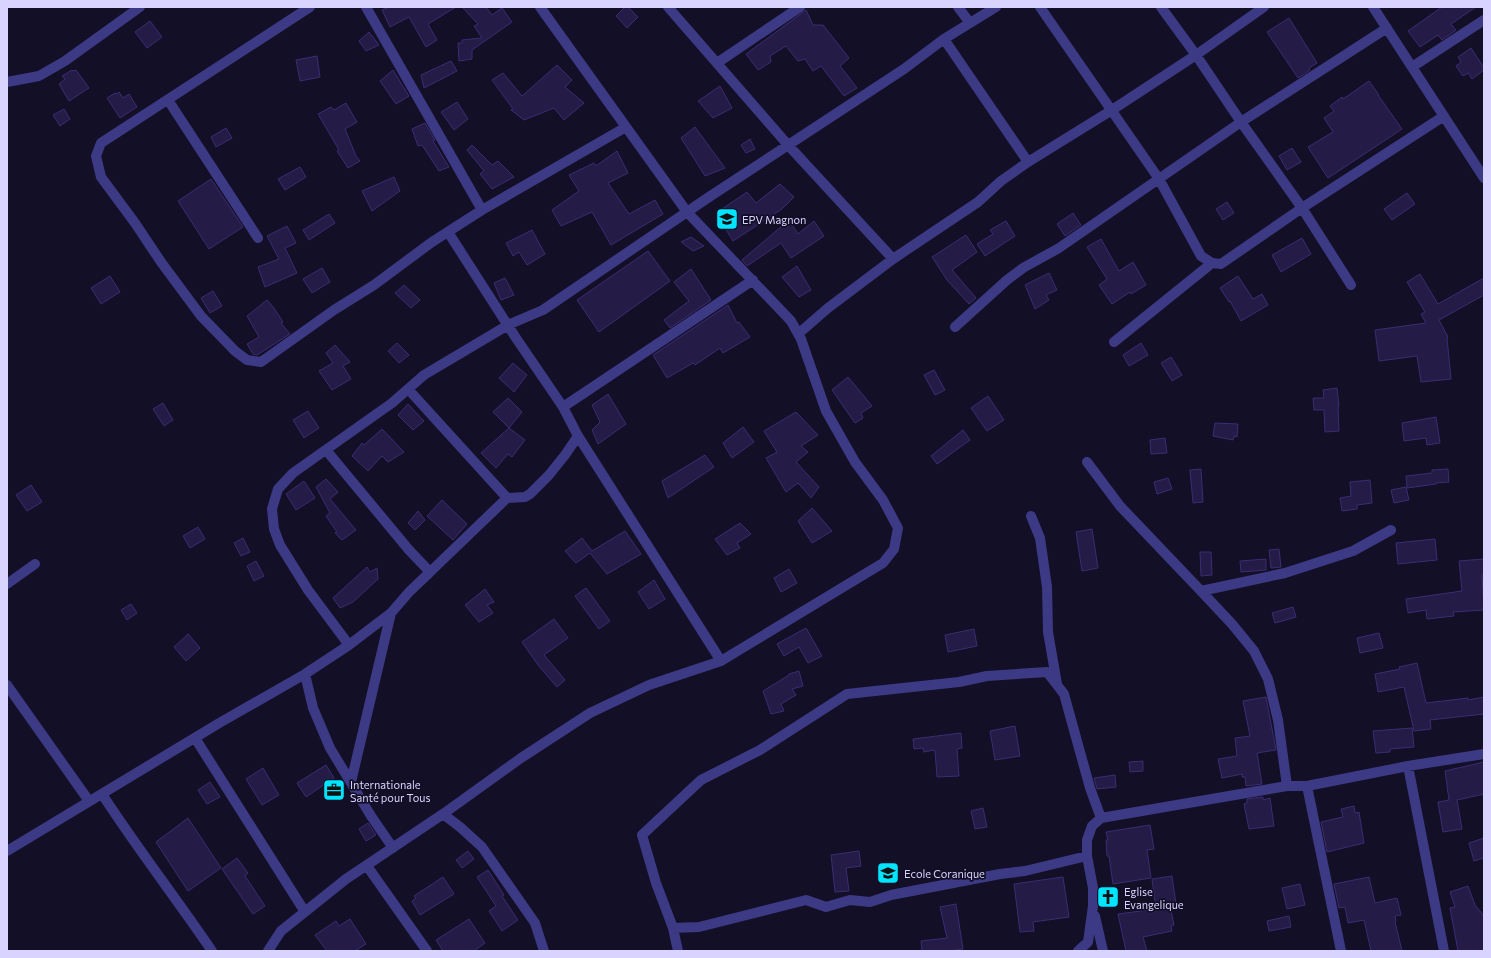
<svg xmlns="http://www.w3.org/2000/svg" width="1491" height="958" viewBox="0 0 1491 958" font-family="Commissioner,sans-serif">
<rect width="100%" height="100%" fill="#130f26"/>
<path fill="#241b47" stroke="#3b2d73" d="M389,7H456L428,24L437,40L426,47L409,17L390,27L382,10Z
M462,7H486L492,15L502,8L512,22L472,50V59L459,61L458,43H462V40L482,38L474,26L478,24Z
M625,7H628L638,17L627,28L616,16Z
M1442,7H1476L1451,24L1456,30L1452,33L1442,40L1438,35L1420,47L1408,31Z
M806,10L813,25H823L849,58L840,66L857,88L844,96L821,66L813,71L805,59L798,61L786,46L770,56L771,62L758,70L746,54Z
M1289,18L1317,63L1309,68L1310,70L1298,78L1267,32Z
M150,21L162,37L147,48L135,32Z
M369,32L379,45L366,51L359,41Z
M1471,48L1484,68V70L1472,79L1468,73L1463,76L1456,66L1461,62L1458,57Z
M317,56L320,77L300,81L296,60Z
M451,61L457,71L424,88L421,75Z
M557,65L572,80L565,87L584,103L564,120L554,108L524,120L511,110L513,109L492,80L503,73L522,96Z
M72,70L73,71L76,70L89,88L69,101L59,84L65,79L62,76Z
M393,70L409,96L396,104L380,81Z
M1369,81L1379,95H1378L1402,129L1328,178L1308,147L1333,132L1324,118L1334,111L1330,106L1342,97L1343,99Z
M720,86L732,108L713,118L698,101Z
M119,92L123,98L129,94L137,107L120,118L107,98L115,93L116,94Z
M457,102L468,119L454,130L441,112Z
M346,103L357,122L345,129L356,156L360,161L348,168L337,151L339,150L318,114L331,107L334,110Z
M64,109L70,119L60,126L53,115Z
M425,123L435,140L433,141L449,167L439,171L422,145L418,146L412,129Z
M695,127L725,168L705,176L681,138Z
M226,128L232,138L216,147L211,137Z
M750,139L755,149L746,153L741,145Z
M472,145L492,165L498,161L514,177L492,189L480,174L484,171L467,150Z
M1292,148L1301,162L1287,170L1279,156Z
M617,151L628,173L608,183L629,214L655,200L663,214L611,245L592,212L561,226L552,210L579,191L569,175L594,163L596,166Z
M300,167L306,177L285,190L278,179Z
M394,177L400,191L372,211L362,191Z
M211,179L243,227L209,249L178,201Z
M780,184L794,197L782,209L733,241L716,213L747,192L756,203Z
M1407,193L1415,204L1392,220L1384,209Z
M1227,202L1234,213L1223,220L1216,209Z
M1073,213L1081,225L1065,236L1057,224Z
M329,214L335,223L309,240L303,230Z
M789,220L798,234L814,221L824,236L791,258L781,243L747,266L742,260Z
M1006,221L1015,236L985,256L977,244L993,234L990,230Z
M287,226L296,243L285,248L297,273L265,287L258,267L279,259L267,236Z
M532,230L545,254L527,265L519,252L513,256L506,243Z
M966,235L977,252L952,270L976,298L969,304L947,280L932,257Z
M691,237L704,246L693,251L681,242Z
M1302,238L1311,254L1281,272L1272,255Z
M1101,239L1119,271L1133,262L1146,285L1131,294L1130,292L1112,304L1099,285L1107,279L1087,247Z
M648,251L670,281L599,332L577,300Z
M797,266L811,290L799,297L782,277Z
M322,268L330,282L312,293L303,279Z
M691,269L711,300L670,328L664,320L689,301L674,282Z
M1049,273L1057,290L1046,295L1049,300L1035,309L1025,285Z
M1420,274L1438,304L1484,278V295L1439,320L1448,337L1447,338L1451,379L1421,382L1417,356L1379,361L1375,330L1426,323L1421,314L1425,312L1407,282Z
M110,276L120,292L101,304L91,288Z
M1238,276L1253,299L1262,294L1268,305L1241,321L1230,301L1229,302L1220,288Z
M505,278L514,295L501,300L494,283Z
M404,285L420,300L411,308L395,293Z
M213,291L222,306L210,313L201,298Z
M267,300L274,308L283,322L281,323L290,334L257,355L253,354L247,344L259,337L247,316Z
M728,305L737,323L739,322L750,337L723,353L720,348L695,365L693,363L667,378L653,355Z
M397,343L409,355L399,363L388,351Z
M1141,343L1148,355L1129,366L1123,355Z
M335,345L350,362L343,366L351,379L332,390L319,371L333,363L326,353Z
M1171,357L1182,375L1172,381L1161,363Z
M513,363L527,375L514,392L499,378Z
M934,370L945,390L935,395L924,375Z
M848,377L872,406L861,413L863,418L855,423L832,390Z
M1337,388L1339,406H1338L1339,431L1325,432L1324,410H1314L1313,398H1324L1323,390Z
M608,394L626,424L598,444L592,430L600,422L592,405Z
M988,396L1004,420L987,431L971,408Z
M508,398L522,412L509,428L493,412Z
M163,403L173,420L164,426L153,409Z
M408,404L424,421L413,430L398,415Z
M308,411L319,428L304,438L293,420Z
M796,412L818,435L801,446L808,452L796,462L819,487L811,498L798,483L786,492L766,458L777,452L764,431Z
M1436,417L1440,443L1427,445L1426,438L1404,441L1402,423Z
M1215,423L1238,424L1237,437L1234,436L1233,440L1213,436Z
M743,427L754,442L732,458L723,443Z
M509,428L525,440L512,457L508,454L496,468L481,453Z
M382,429L404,452L388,462L382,456L368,471L352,456L362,443L364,445Z
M963,430L970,440L937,464L931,456Z
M1165,438L1167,453L1151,454L1150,440Z
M705,455L714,467L668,498L662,481Z
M1201,469L1203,502L1193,503L1190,470Z
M1448,469L1449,482L1436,483V484L1407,488L1406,476L1432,473V470Z
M1168,478L1172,489L1157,494L1154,482Z
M326,479L338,492L330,499L356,530L342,540L335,533L337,532L326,516L330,513L316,487Z
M1370,480L1372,503L1357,505V509L1342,511L1340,498L1351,496L1350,482Z
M304,481L315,498L296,510L286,494Z
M31,485L42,502L27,511L16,495Z
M1406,487L1409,500L1394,503L1391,490Z
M442,500L467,524L453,540L427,516Z
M812,508L832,531L812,543L798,521Z
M418,511L425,520L415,530L408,523Z
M740,523L751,534L737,543L740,548L727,555L715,539Z
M198,527L205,539L190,548L183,536Z
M1092,529L1098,568L1082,571L1076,532Z
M625,531L641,554L607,574L590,553L576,563L565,551L582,538L592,551Z
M243,538L250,552L241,556L234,543Z
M1435,539L1437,560L1398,564L1396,543Z
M1279,549L1281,567L1271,568L1269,550Z
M1200,552H1211L1212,575L1201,576Z
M1266,559V570L1241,572L1240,561Z
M1484,559V574L1482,575L1484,610L1453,612L1454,616L1427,619L1426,610L1408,613L1406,599L1462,591L1459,561Z
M256,561L264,576L254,581L247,566Z
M367,567L370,572L377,568L378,579L353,602L340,608L333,598Z
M789,569L797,583L781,592L774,578Z
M654,580L665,599L649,609L638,592Z
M586,588L610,621L599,629L575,596Z
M485,589L494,602L487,605L493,613L479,622L465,605Z
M131,604L137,613L127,620L121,610Z
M1293,607L1296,617L1275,623L1272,613Z
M554,619L568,638L544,655L565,680L557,687L538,665L522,642Z
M806,628L822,656L808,663L799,647L784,656L777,644Z
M974,629L977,646L948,652L945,635Z
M1379,633L1383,648L1360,653L1357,638Z
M188,634L200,648L186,661L174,647Z
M1417,663L1426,703L1468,698V700L1484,697V714L1430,720L1431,729L1414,731L1404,687L1378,692L1375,674L1400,669L1399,667Z
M799,671L803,686L792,689L796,695L781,704L784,711L771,714L763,691L789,675V674Z
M1266,697L1276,750L1257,753L1262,784L1246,786L1245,777H1242V774L1222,778L1218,759L1237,756L1235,738L1250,736L1243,701Z
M1015,726L1020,756L995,760L990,731Z
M1412,728L1414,747L1390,749V752L1376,753L1373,731Z
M961,733L962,748L957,749L959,776L937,777L935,751L934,750L924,752L923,748L914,749L913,739Z
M1143,761V771L1130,772L1129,762Z
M1484,762V794L1457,800L1462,829L1443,832L1438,802L1449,800L1445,771Z
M326,765L334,778L306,797L297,783Z
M263,768L279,795L262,805L246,779Z
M1115,775L1116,787L1097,789L1094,778Z
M210,782L220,797L207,804L198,790Z
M1263,797V800L1270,798L1274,826L1249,829L1244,804L1247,803V799Z
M1354,806L1355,813L1359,812L1364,843L1327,852L1321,822L1343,817L1341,809Z
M983,808L987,827L975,829L971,811Z
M188,818L221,868L188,891L156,842Z
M368,823L376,835L366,841L359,829Z
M1150,825L1154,849L1147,850L1151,878L1113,884L1109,856H1107L1106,840H1108L1106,832Z
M1484,838V858L1474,861L1469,843Z
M468,851L474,859L462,868L456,860Z
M859,851L861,866L846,868L849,891L835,892L831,855Z
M237,858L248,873L245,876L265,906L253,914L222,869Z
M488,870L504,895L502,896L518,920L502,931L489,911L496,906L477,877Z
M1172,876L1176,904L1170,905L1174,925L1171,926L1172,931L1143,937L1147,951H1126L1118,914L1156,909L1152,879Z
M443,877L454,894L420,915L412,901L416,898L414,896Z
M1063,877L1069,917L1033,922L1034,931L1020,932L1014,884Z
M1369,877L1375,903L1397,898L1401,915L1395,916L1396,921L1395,922L1402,951H1371L1364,920L1348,923L1345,907L1339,908L1334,884Z
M1300,884L1305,905L1287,909L1282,888Z
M1468,886L1475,905L1484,916V951H1458L1450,908L1455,907L1450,892Z
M956,904L963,949L948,951H922L921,941L947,938L940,907Z
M1289,916L1291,927L1269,931L1267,921Z
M350,919L366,944L355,951H327L315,935L336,921L339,926Z
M469,919L485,943L474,951H443L436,940Z"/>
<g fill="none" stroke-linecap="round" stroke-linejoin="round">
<path stroke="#3d3a85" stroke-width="10" d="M310,7L101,143L96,156L101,177L135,223L161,262L201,316L235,351L247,360L261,362L334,310L374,285L432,242L482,210L626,127
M366,7L482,210
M668,7L788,145L893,259
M958,7L970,23
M1040,7L1159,179L1201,256L1212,263L1221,264L1302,208L1444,116
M1161,7L1196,55L1241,122L1302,208L1351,285
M1373,7L1484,178
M944,39L996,7
M717,63L800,7
M1412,67L1484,20
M7,82L39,76L65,61L140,7
M168,100L258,238
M448,232L516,338L563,407L578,436L721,661
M955,327L1007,280L1023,268L1059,248L1241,122L1387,28
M798,334L828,308L893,259L978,202L1001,181L1028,162
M1114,342L1212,263
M408,389L507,498
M563,407L753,280
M326,450L409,550L430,572L410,591L391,613L349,645
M1087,462L1120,506L1201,591L1232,624L1254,651L1268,679L1278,720L1287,786
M1031,516L1040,538L1047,587L1048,632L1057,684
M430,572L507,498L525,497L530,494L549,475L565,455L578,436
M7,584L35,564
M1201,591L1285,573L1353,551L1391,530
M305,674L313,708L330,748L371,816L393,848
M7,685L89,801
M195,738L305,912
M1408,766L1444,951
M351,782L391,613
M1307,786L1341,951
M102,794C137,848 176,898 212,951
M443,814L460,827L482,847L535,923L544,951
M7,851L221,722L305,674L349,645L308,590L280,545L274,529L272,509L278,489L293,473L392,403L424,375L508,325L543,310L709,197L904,69L944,39L1028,162L1112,110L1196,55L1264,7
M367,866L427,951
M1095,916L1103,951
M673,928L699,927L806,900L826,907L850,900L870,902L891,895L1000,874L1025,871L1087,856
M268,951L281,931L346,879L443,814L521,758L590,713L649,685L721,661L883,563L894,549L898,528L883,500L855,462L826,411L801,339L791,321L687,212L540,7
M678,951L673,928L656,883L642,835L701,780L760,750L847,694L959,682L987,676L1047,672L1064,694L1090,788L1101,818
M1078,951L1088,942L1093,906V888L1087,856V840L1092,826L1101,818L1287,786H1307L1408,766L1484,754"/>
</g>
<defs>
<g id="school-square" transform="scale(1.15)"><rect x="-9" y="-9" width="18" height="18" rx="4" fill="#00e5ff" stroke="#130f26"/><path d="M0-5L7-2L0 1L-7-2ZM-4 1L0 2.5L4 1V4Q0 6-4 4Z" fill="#111"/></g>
<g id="office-square" transform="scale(1.15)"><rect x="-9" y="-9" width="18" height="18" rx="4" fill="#00e5ff" stroke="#130f26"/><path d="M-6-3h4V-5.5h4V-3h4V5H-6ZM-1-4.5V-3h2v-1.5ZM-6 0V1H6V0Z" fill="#111"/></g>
<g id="church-square" transform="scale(1.15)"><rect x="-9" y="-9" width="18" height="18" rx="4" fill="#00e5ff" stroke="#130f26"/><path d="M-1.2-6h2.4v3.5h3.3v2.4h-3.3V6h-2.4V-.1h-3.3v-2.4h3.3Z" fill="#111"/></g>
</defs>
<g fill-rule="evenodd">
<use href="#school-square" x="727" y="219"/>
<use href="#office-square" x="334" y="790"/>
<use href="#school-square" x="888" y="873"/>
<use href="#church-square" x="1108" y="897"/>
</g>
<g text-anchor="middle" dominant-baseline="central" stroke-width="3.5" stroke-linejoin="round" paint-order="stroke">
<g font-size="11" fill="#d9d4ff" stroke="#130f26" text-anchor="start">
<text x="742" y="219">EPV Magnon</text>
<text x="350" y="784">Internationale<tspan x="350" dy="13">Santé pour Tous</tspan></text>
<text x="904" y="873">Ecole Coranique</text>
<text x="1124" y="891">Eglise<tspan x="1124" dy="13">Evangelique</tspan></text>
</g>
</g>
<rect width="1491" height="958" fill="none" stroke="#d9d4ff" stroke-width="16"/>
</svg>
